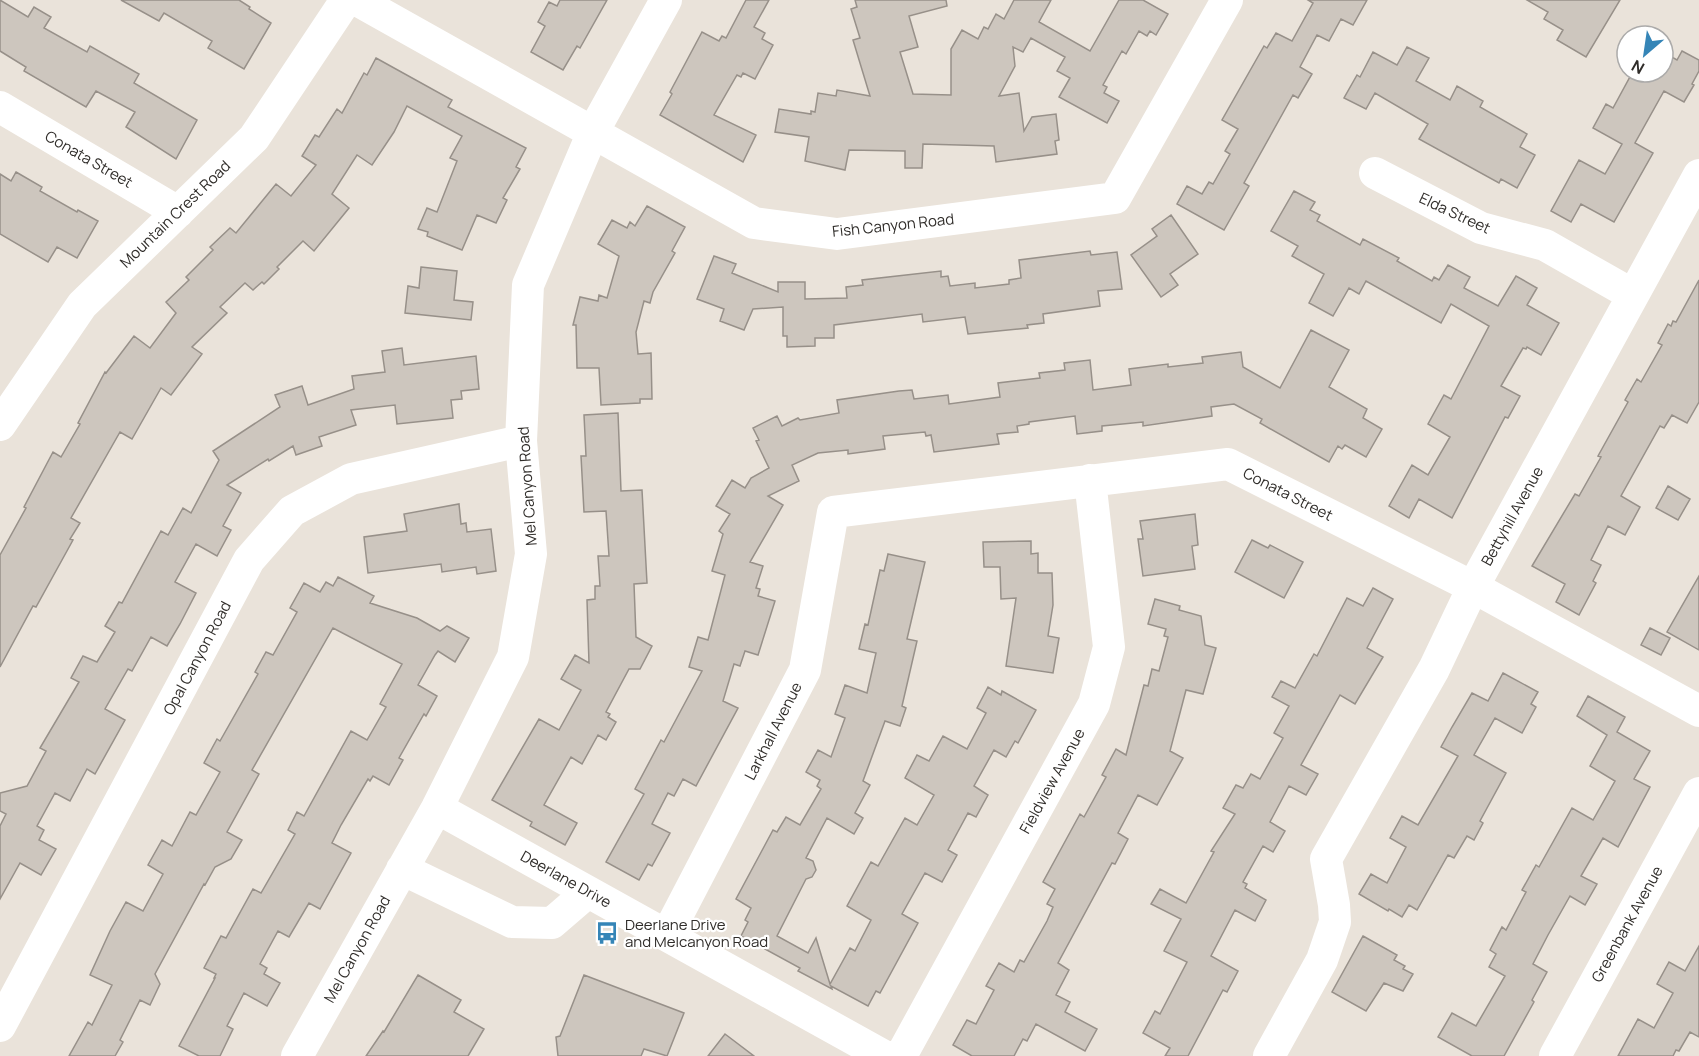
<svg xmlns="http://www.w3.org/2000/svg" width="1699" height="1056" viewBox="0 0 1699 1056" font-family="Manrope,sans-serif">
<rect width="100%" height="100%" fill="#eae3da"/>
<path fill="#cdc6be" stroke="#979089" stroke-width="1.5" d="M0,0L28,17L34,7L51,17L44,28L87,52L90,46L139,74L134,83L197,120L176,159L126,127L135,112L96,91L86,107L24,71L26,67L0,51Z
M121,0H239L250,7L249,9L271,23L244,69L208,48L212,41L164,13L159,21Z
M560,0H607L580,48L577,46L563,70L531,52L545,26L538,22L549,2L557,6Z
M746,0H769L754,27L765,33L762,39L773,45L755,79L743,73L741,77L737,75L714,115L756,135L743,162L660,115L672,94L670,92L702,32L719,41L722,36L726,38Z
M855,0H946L947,6L909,16L918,47L900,52L913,94L951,95V49L962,30L978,39L984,27L988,29L996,14L1004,19L1014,0H1051L1039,22L1090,51L1119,0H1143L1168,14L1156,35L1150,31L1147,36L1139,31L1126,54L1122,51L1103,85L1107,87L1104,93L1119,101L1107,123L1059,97L1070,78L1057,71L1065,57L1031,38L1023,52L1013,47L1015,66L999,96L1019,93L1024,131L1032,117L1056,114L1059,140L1055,141L1057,154L996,162L994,146L923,144L922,168H905V151L849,150L845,170L805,161L809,137L775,132L779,109L811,114V111L815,112L818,93L836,96L837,90L870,96L853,40L860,38L851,9L857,7Z
M1308,0H1367L1353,25L1341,19L1329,41L1317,35L1300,67L1312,74L1298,98L1293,95L1244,183L1249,186L1224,230L1177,204L1187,186L1202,194L1209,182L1213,184L1230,154L1225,151L1238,129L1222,120L1264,46L1267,48L1276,33L1292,41L1313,3Z
M1527,0H1620L1586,57L1557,40L1563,30L1544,19L1548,12Z
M1407,47L1429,58L1416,81L1450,100L1457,86L1483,101L1480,107L1527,134L1520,147L1535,155L1517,188L1501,179L1499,183L1419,139L1428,124L1375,93L1366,109L1344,98L1357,75L1360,77L1373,52L1397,65Z
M1682,51L1699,60V71L1692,84L1694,85L1684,102L1664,91L1635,143L1653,153L1614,222L1581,204L1571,222L1551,211L1579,160L1605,174L1622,144L1593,128L1606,104L1613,108L1632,73L1630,72H1663V52L1677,60Z
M376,58L452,100L448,107L526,148L516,167L520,169L503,198L507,200L496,223L477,215L462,250L427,236L428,232L418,229L427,208L437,212L457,161L450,158L462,136L407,106L394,132L372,165L357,155L332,194L349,208L314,251L303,241L277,267L279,269L264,284L262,282L253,290L245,283L220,307L227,313L192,347L202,354L171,395L161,388L132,439L120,432L71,518L80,523L70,539L73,540L36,607L33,606L0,667V555L26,508L24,507L53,452L61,457L80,424L78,423L105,372L106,373L134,336L150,348L176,313L166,302L189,280L186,277L213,250L210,247L230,228L236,233L276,184L291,196L316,165L302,156L315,135L319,137L337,109L342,113L364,73L367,75Z
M16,172L42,187L40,191L77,212L78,210L98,221L77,258L57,247L48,262L0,234V174L11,181Z
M1294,191L1315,202L1310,210L1320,215L1317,221L1360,245L1363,239L1399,258L1397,261L1432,281L1434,277L1439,280L1448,265L1470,277L1464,288L1498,306L1516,276L1537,288L1527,305L1559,323L1541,355L1527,347L1526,349L1523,348L1501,386L1520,396L1508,418L1505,417L1452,518L1419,499L1409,518L1389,506L1412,465L1428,475L1450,437L1428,424L1444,395L1451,399L1489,326L1451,304L1441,323L1366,281L1359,294L1349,288L1333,316L1309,303L1324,274L1292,256L1298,246L1271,231Z
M647,206L685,227L672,251L675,253L653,292L650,303L644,301L636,332L638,354L651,353L652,399H640V403L601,405L599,368H577L576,325H573L580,297L598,301L599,295L607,298L619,256L598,244L612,220L627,228L630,222L635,226Z
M1171,215L1198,254L1170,274L1178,285L1161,297L1131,255L1157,236L1152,229Z
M1090,251L1091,255L1117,252L1122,289L1098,291L1100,306L1043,314L1044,323L1027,325L1028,328L968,334L965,317L923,322L922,314L834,325V338H815V346L787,347V336H783V307L753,309L744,330L720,321L724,309L697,299L714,256L736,264L732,273L778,292V282H805V299L847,298L846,287L863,285L862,280L941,271V277L948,276L950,286L975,283V288L1009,284V280L1021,278L1019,260Z
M421,267L457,271L454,300L473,302L471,320L405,313L408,286L419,288Z
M1699,280V402L1687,423L1672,415L1664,428L1660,426L1621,496L1640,507L1625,535L1608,526L1591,560L1601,565L1593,581L1596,583L1579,615L1556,602L1565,584L1532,566L1575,494L1579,496L1601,457L1598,456L1628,402L1625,400L1637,379L1641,382L1662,345L1658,343L1668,324L1671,326L1673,321L1676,322Z
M1311,330L1349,350L1329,387L1367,409L1363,418L1382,429L1366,457L1345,445L1342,449L1338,446L1329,462L1260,423L1262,419L1234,404L1211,407L1212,416L1143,426V422L1102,426V431L1077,434L1075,416L1029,422V424L1017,426L1018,432L997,434L999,444L934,452L931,435L926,436L925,432L883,436L885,449L848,454V450L818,453L792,465L799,481L768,496L783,505L750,562L763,566L756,588L760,589L758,596L775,601L758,655L745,651L740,666L734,664L723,701L738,708L696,786L683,779L674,796L668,793L652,824L670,833L652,866L648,864L639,880L606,862L644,794L635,789L661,740L664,742L702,671L689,667L698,637L708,640L725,575L712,571L723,534L719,531L730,514L716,506L732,480L745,488L751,478L769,468L756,441L759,440L753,428L777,416L782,426L798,418L800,420L839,413L837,400L899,391L912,390L914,399L948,395L949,404L1000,397L998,383L1040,378L1039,373L1065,370L1064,363L1090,360L1093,390L1131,385L1129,369L1168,364V367L1203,363L1202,357L1241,352L1243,367L1280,388Z
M402,348L404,365L476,356L479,389L461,391L462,399L451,400L453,418L397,424L395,405L351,410L356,425L319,437L322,446L296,455L293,446L269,461L268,459L227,485L241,493L223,526L231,530L217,556L196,544L175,582L196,593L180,624L167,646L151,637L132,671L128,669L105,709L125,720L95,774L87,769L70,801L55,793L37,826L44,830L39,840L56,849L41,875L20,863L0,899V826L6,814L0,811V793L27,786L46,751L40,748L79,682L71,678L83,656L97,662L115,632L105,626L119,602L122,603L161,531L168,535L183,508L191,513L219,460L213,451L280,407L275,395L302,386L308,405L354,389L352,376L385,372L382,351Z
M618,413L621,491L642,490L647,583L634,584L636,637L652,646L640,669H629L606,712L610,714L608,717L616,722L606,740L598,735L582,764L571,757L544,805L577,823L565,845L530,826L532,822L492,800L539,719L559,730L581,690L561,679L575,655L589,663L587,600L595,599V586H600L598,556H609L606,511L584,512L581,456H586L584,415Z
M1668,486L1690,499L1678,520L1656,508Z
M459,504L461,524L466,523L467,532L491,529L496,571L477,574L476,567L442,572L441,564L368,573L364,537L407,531L404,514Z
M1195,514L1198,545L1192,546L1195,569L1143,576L1138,539H1143L1140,521Z
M1252,540L1268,548L1270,545L1303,562L1284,598L1235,572Z
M1031,541V554L1038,553V573H1052L1053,605L1048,636L1059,638L1053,673L1006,666L1016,598L1001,599L1000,567H984L983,542Z
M888,554L925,562L907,639L917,641L902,706L906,708L900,726L885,721L863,781L870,785L855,813L863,818L854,834L827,818L806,858L813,861L816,870L812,877L806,879L777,936L808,953L816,938L830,984L850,948L855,951L871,920L847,906L871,862L878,866L905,818L917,825L934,795L905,778L917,755L929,761L943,736L967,749L986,713L977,708L988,687L1001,695L1002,691L1036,710L1018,743L1015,741L1006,757L994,750L974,786L988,795L976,817L968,813L948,850L957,855L942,882L925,873L902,914L918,923L880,993L876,991L868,1006L831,986L832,989L798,971L800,968L741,936L748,922L745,920L751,908L736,899L773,830L777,832L786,817L800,825L821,789L817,786L820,780L806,772L818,750L831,757L845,718L835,714L845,685L867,693L876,653L859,649L865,624L868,625L880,570L884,571Z
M1699,576V650L1667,632Z
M338,577L374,596L370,603L417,618L440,631L447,626L469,638L455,662L438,651L435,655L418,685L437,696L426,716L424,714L399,758L403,760L389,785L373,776L370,781L368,779L341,825L332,843L351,853L320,909L309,903L289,937L278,931L260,964L267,968L264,974L280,983L267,1006L244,993L227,1026L233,1029L220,1056H199L179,1046L215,978H214L216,974L204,968L221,936L226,938L253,889L261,893L295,834L288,830L297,812L304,816L351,731L367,740L386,707L380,704L402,664L333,628L252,770L259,774L227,832L242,840L231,859L215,867L205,885L204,884L155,974L160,984L150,1005L140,1000L120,1040L123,1042L115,1056H69L88,1022L92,1025L112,985L90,975L110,931L126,902L143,911L163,874L148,865L162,840L172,846L190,812L196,815L220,772L204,763L217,739L220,741L258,674L255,672L266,652L273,655L297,612L290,608L304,583L320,592L326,582L333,586Z
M1373,588L1393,599L1367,648L1383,657L1355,704L1340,695L1301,765L1318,774L1306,795L1289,786L1270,822L1285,831L1273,852L1263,846L1243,882L1247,884L1245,888L1266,900L1255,921L1235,910L1211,956L1238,971L1227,992L1223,990L1188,1056H1165L1170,1048L1143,1033L1155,1011L1160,1014L1187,962L1164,951L1181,919L1151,904L1160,889L1186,903L1214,852L1211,851L1235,814L1223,808L1236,785L1243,788L1251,774L1260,779L1283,738L1274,733L1289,706L1272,697L1281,681L1295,688L1314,654L1317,656L1347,598L1363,606Z
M1155,599L1180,606L1179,610L1201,616L1205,645L1216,648L1203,694L1186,690L1170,751L1183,758L1157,805L1138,795L1118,833L1128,839L1115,864L1112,863L1058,963L1069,970L1056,995L1070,1002L1065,1012L1097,1029L1085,1051L1036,1024L1027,1041L1023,1039L1014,1056H972L953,1045L967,1020L976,1024L994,990L986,986L999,963L1014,972L1020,960L1024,962L1047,921L1053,907L1047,904L1055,889L1043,882L1080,814L1084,817L1106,777L1102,775L1116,749L1126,755L1144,685L1148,686L1152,669L1159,671L1168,637L1164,636L1166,629L1148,624Z
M1650,628L1670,638L1661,655L1641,645Z
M1503,673L1538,692L1531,704L1536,707L1522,733L1495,718L1474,755L1506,773L1480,821L1483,823L1474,840L1467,836L1454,858L1448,855L1417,910L1409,905L1402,917L1389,909L1388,911L1359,894L1371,874L1387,883L1406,847L1390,838L1402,816L1418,825L1458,756L1441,747L1452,727L1472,693L1488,701Z
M1588,696L1625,717L1617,732L1650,751L1634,779L1650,787L1618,847L1603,838L1581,876L1597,884L1585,905L1570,896L1548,935L1533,964L1547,972L1532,1000L1534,1002L1504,1056H1472L1438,1037L1452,1013L1476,1026L1505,976L1489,967L1496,954L1490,950L1502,927L1506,930L1526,892L1522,890L1536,865L1539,867L1572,808L1593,820L1615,781L1590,766L1607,735L1577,716Z
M1363,936L1397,955L1394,960L1405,966L1403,969L1413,974L1403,991L1384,983L1366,1011L1332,992Z
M1699,946V1037L1690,1032L1679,1051L1676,1050L1673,1056H1618L1638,1019L1654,1028L1673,993L1657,984L1669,962L1685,971Z
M418,975L461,1000L454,1012L484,1029L468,1056H366L383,1031L384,1032Z
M584,975L684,1013L667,1056L644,1049L641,1056H558L556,1037L560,1036Z
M725,1034L754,1056H708Z"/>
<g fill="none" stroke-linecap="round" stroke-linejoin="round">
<path stroke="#fff" stroke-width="32" d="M357,0L754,223L837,234L1115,198L1227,0
M0,107L178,212
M1375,173L1481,228L1545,245L1633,295
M0,425L82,305L254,138L346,0
M437,808L884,1056
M402,869L512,922L552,923L588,892
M667,935L805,670L833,512L1228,464L1473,587L1699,711
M0,1026L249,560L292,511L351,479L521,441
M297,1056L437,808L513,657L531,554L521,441L528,285L593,132L666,0
M901,1056L1094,704L1109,647L1090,480
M1269,1056L1322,960L1335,922L1334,905L1326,859L1434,669L1473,587L1699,175
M1555,1056L1699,793"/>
</g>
<defs>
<g id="bus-bare" transform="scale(1.8)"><path d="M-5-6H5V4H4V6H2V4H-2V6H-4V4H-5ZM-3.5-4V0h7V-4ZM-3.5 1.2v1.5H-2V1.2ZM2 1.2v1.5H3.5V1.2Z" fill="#3585b7" stroke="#fff" stroke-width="2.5" paint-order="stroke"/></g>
</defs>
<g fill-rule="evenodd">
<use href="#bus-bare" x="607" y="933"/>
</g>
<g text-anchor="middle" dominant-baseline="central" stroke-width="4.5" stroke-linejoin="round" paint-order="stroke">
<g font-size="15" fill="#302d2a" stroke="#fff">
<text transform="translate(89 159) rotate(30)">Conata Street</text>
<text transform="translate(1455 213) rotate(25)">Elda Street</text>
<text transform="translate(175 214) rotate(-44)">Mountain Crest Road</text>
<text transform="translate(893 225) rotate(-6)">Fish Canyon Road</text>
<text transform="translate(527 486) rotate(-94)">Mel Canyon Road</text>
<text transform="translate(1288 494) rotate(27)">Conata Street</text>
<text transform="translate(1512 516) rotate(-61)">Bettyhill Avenue</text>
<text transform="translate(197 658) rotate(-62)">Opal Canyon Road</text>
<text transform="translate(773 731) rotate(-63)">Larkhall Avenue</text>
<text transform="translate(1052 781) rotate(-61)">Fieldview Avenue</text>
<text transform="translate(566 879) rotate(29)">Deerlane Drive</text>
<text transform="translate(1627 924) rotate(-61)">Greenbank Avenue</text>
<text transform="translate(357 949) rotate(-61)">Mel Canyon Road</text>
</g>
<g font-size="15" fill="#302d2a" stroke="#fff" text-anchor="start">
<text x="625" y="924">Deerlane Drive<tspan x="625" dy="17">and Melcanyon Road</tspan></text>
</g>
</g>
<g transform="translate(1645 54) rotate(209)"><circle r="28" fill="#ffffff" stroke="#acabaa" stroke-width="1.5"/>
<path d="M0-4.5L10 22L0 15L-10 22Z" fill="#3585b7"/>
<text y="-9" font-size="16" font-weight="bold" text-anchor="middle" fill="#302d2a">N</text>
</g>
</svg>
